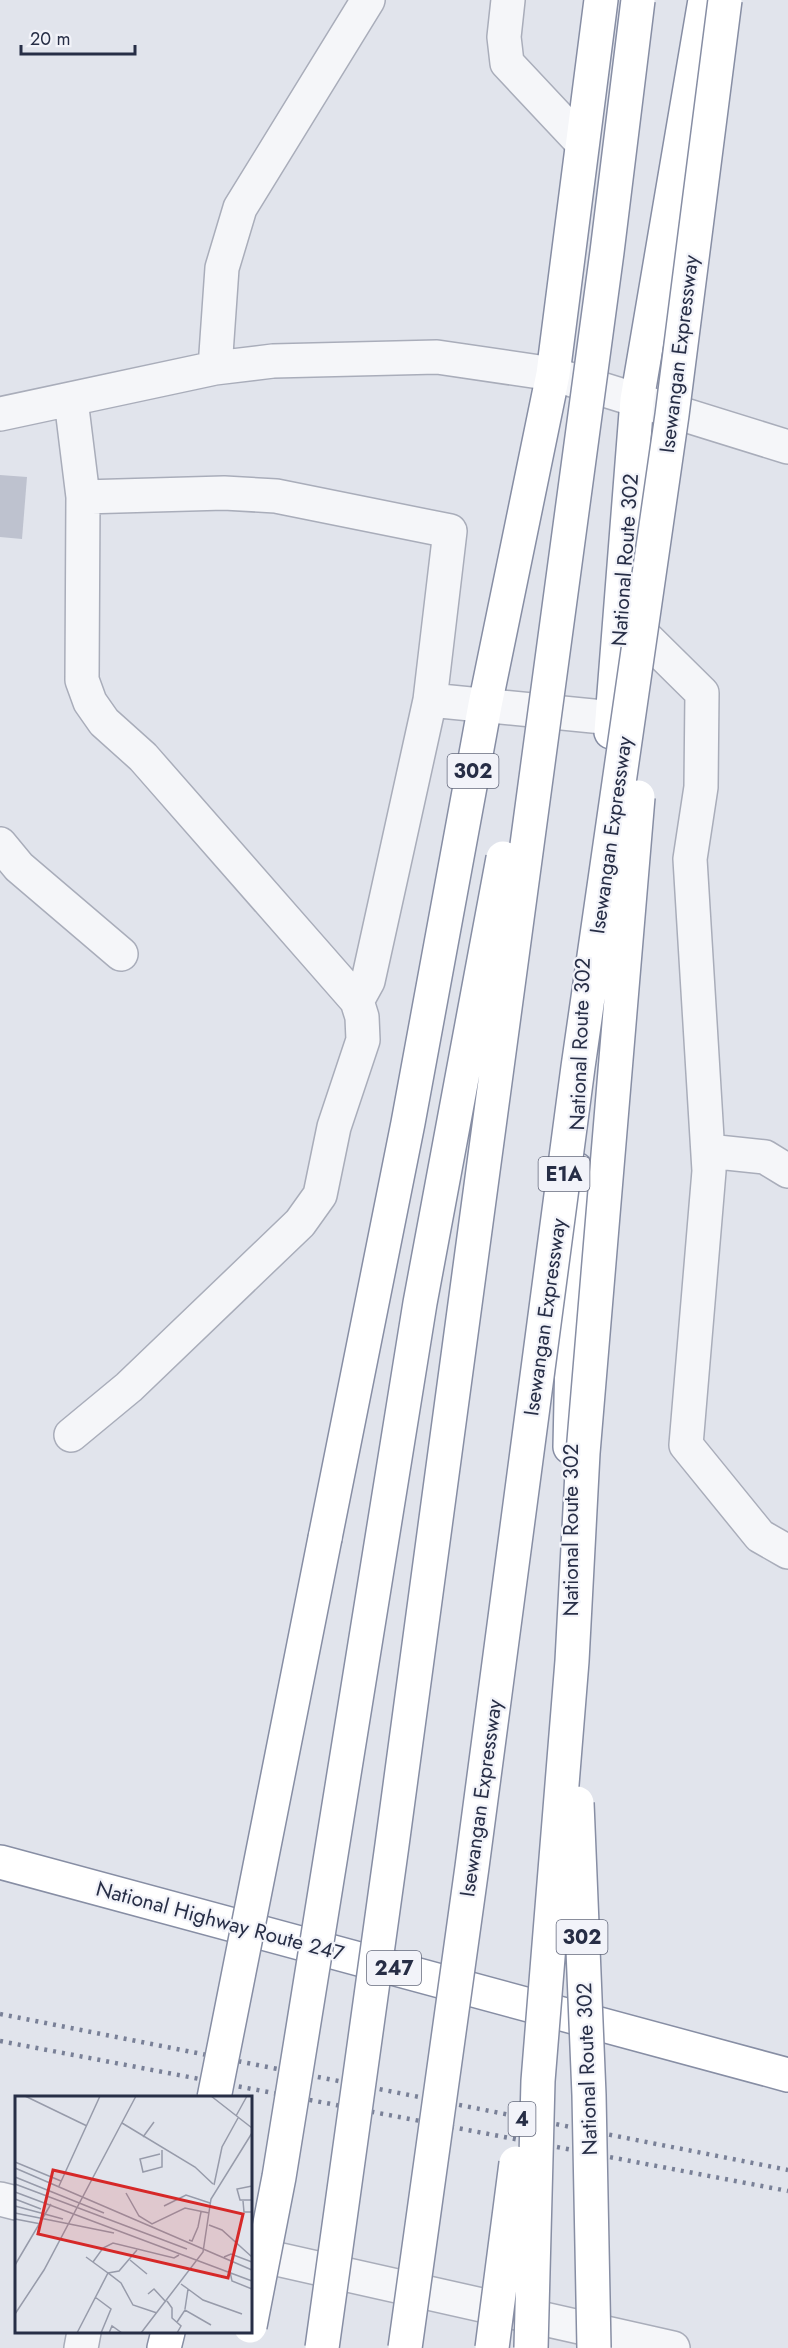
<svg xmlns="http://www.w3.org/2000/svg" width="788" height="2348" viewBox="0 0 788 2348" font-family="Jost,sans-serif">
<rect width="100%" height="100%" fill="#e1e4ec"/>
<path fill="#bec2cf" d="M0,475L27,477L22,539L0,537Z"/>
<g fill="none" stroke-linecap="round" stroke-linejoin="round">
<g stroke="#a9adba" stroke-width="36">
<path id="minor" d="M508,0L504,37L507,63L582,143
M215,368L222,268L240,208L368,0
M71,400L83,497L82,680L90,702L104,722L143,757L357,1001L362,1017L363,1040L334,1127L320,1195L300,1223L129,1387L71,1435
M0,414L215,368L273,361L437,357L553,374L788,447
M83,497L224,493L276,496L450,531L430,700L368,981L357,1001
M623,615L702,693L701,787L690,859L709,1171L686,1445L760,1536L788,1552
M430,700L613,718
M0,844L19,867L121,954
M708,1151L765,1157L788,1171
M0,2199L16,2203
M250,2253L673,2348
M81,2348L84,2332"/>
</g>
<g stroke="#878ea4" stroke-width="36">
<path id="highway" d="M611,732L637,400L705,0
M570,1447L576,1169
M325,1538L408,1123L485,705L553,374L601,0
M0,1862L788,2075
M164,2348L168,2332"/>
</g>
<use href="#minor" stroke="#f5f6f9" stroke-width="33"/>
<use href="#highway" stroke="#fff" stroke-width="33"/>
<path stroke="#798097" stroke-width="4.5" stroke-dasharray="3 6" stroke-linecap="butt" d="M0,2014L788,2170
M0,2041L788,2191"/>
<g stroke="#878ea4" stroke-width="36" stroke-linecap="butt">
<path id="highway-bridge" d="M577,1803L589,2095L594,2348
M214,2098L325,1538
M250,2326L279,2177L420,1303L503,858
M322,2348L392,1845L607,252L638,0
M405,2348L472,1867L578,1067L672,415L725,0
M492,2348L516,2163
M531,2348L538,2081L572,1661L583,1453L638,797"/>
</g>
<use href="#highway-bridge" stroke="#fff" stroke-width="33"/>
</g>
<g text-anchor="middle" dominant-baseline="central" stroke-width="4.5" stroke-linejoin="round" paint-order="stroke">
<g fill="#f2f3f9" stroke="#64697c" stroke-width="1.5">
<rect x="447.5" y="754" width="51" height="34" rx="4.5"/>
<rect x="538.5" y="1157" width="51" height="34" rx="4.5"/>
<rect x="556.5" y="1920" width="51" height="34" rx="4.5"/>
<rect x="367" y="1951" width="54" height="34" rx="4.5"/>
<rect x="508.5" y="2102" width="27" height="34" rx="4.5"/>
</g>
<g font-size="20" font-weight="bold" fill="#272e46">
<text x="473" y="771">302</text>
<text x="564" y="1174">E1A</text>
<text x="582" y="1937">302</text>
<text x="394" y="1968">247</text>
<text x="522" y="2119">4</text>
</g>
<g font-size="21" fill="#272e46" stroke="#f2f3f9">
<text transform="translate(679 354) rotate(-83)">Isewangan Expressway</text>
<text transform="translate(625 560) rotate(-86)">National Route 302</text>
<text transform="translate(611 835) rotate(-82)">Isewangan Expressway</text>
<text transform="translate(580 1044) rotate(-88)">National Route 302</text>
<text transform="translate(545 1317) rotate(-82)">Isewangan Expressway</text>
<text transform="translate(571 1530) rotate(-90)">National Route 302</text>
<text transform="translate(481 1798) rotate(-82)">Isewangan Expressway</text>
<text transform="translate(220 1921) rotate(15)">National Highway Route 247</text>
<text transform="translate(587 2069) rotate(-92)">National Route 302</text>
</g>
</g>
<g transform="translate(15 2096)">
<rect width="237" height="237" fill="#e1e4ec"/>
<path fill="none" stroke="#979baa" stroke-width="1.5" d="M10,0L72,30M196,0L237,32M221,20L232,0M107,27L180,71L198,88M128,41L139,26M145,58L125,63L128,76L147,71V54M0,66L46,85M0,72L237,174M0,81L89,117M0,88L172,153M199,89L207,51L223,22M44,90L85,0M237,90L222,93L225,104H237M0,96L237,185M111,97L124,120L137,128L170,112L194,117M0,103L26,113M228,105L229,116H237M0,110L48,123M149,110L171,99L195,107M0,117L99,137M0,123L26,128M194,129L207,134L237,161M174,144L177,145L183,131L186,116M71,161L93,177L104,175L122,154M209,161L216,158L237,166M115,164L132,178M78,166L88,152L98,147L159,162L164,159M0,169L36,108M215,176L217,185L237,193M166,188L173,193L170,213M173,193L188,204L227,218M133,198L139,193L151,206M80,201L96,213L86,237M152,205L157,212V222L166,230L162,237M0,218L29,174L121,0M162,226L170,214L196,229M62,237L93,177L106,187L118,209L142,217M94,237L97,230L107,237M126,237L188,156L196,103L237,37"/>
<path fill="#d62828" fill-opacity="0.15" stroke="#d62828" stroke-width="3" d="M38,74L228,118L213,182L23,138Z"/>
<rect width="237" height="237" fill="none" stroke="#272e46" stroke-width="3"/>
</g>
<path d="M21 45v9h114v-9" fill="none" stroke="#272e46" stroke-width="3"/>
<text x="30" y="45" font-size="18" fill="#272e46" stroke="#f2f3f9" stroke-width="4.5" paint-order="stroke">20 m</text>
</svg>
